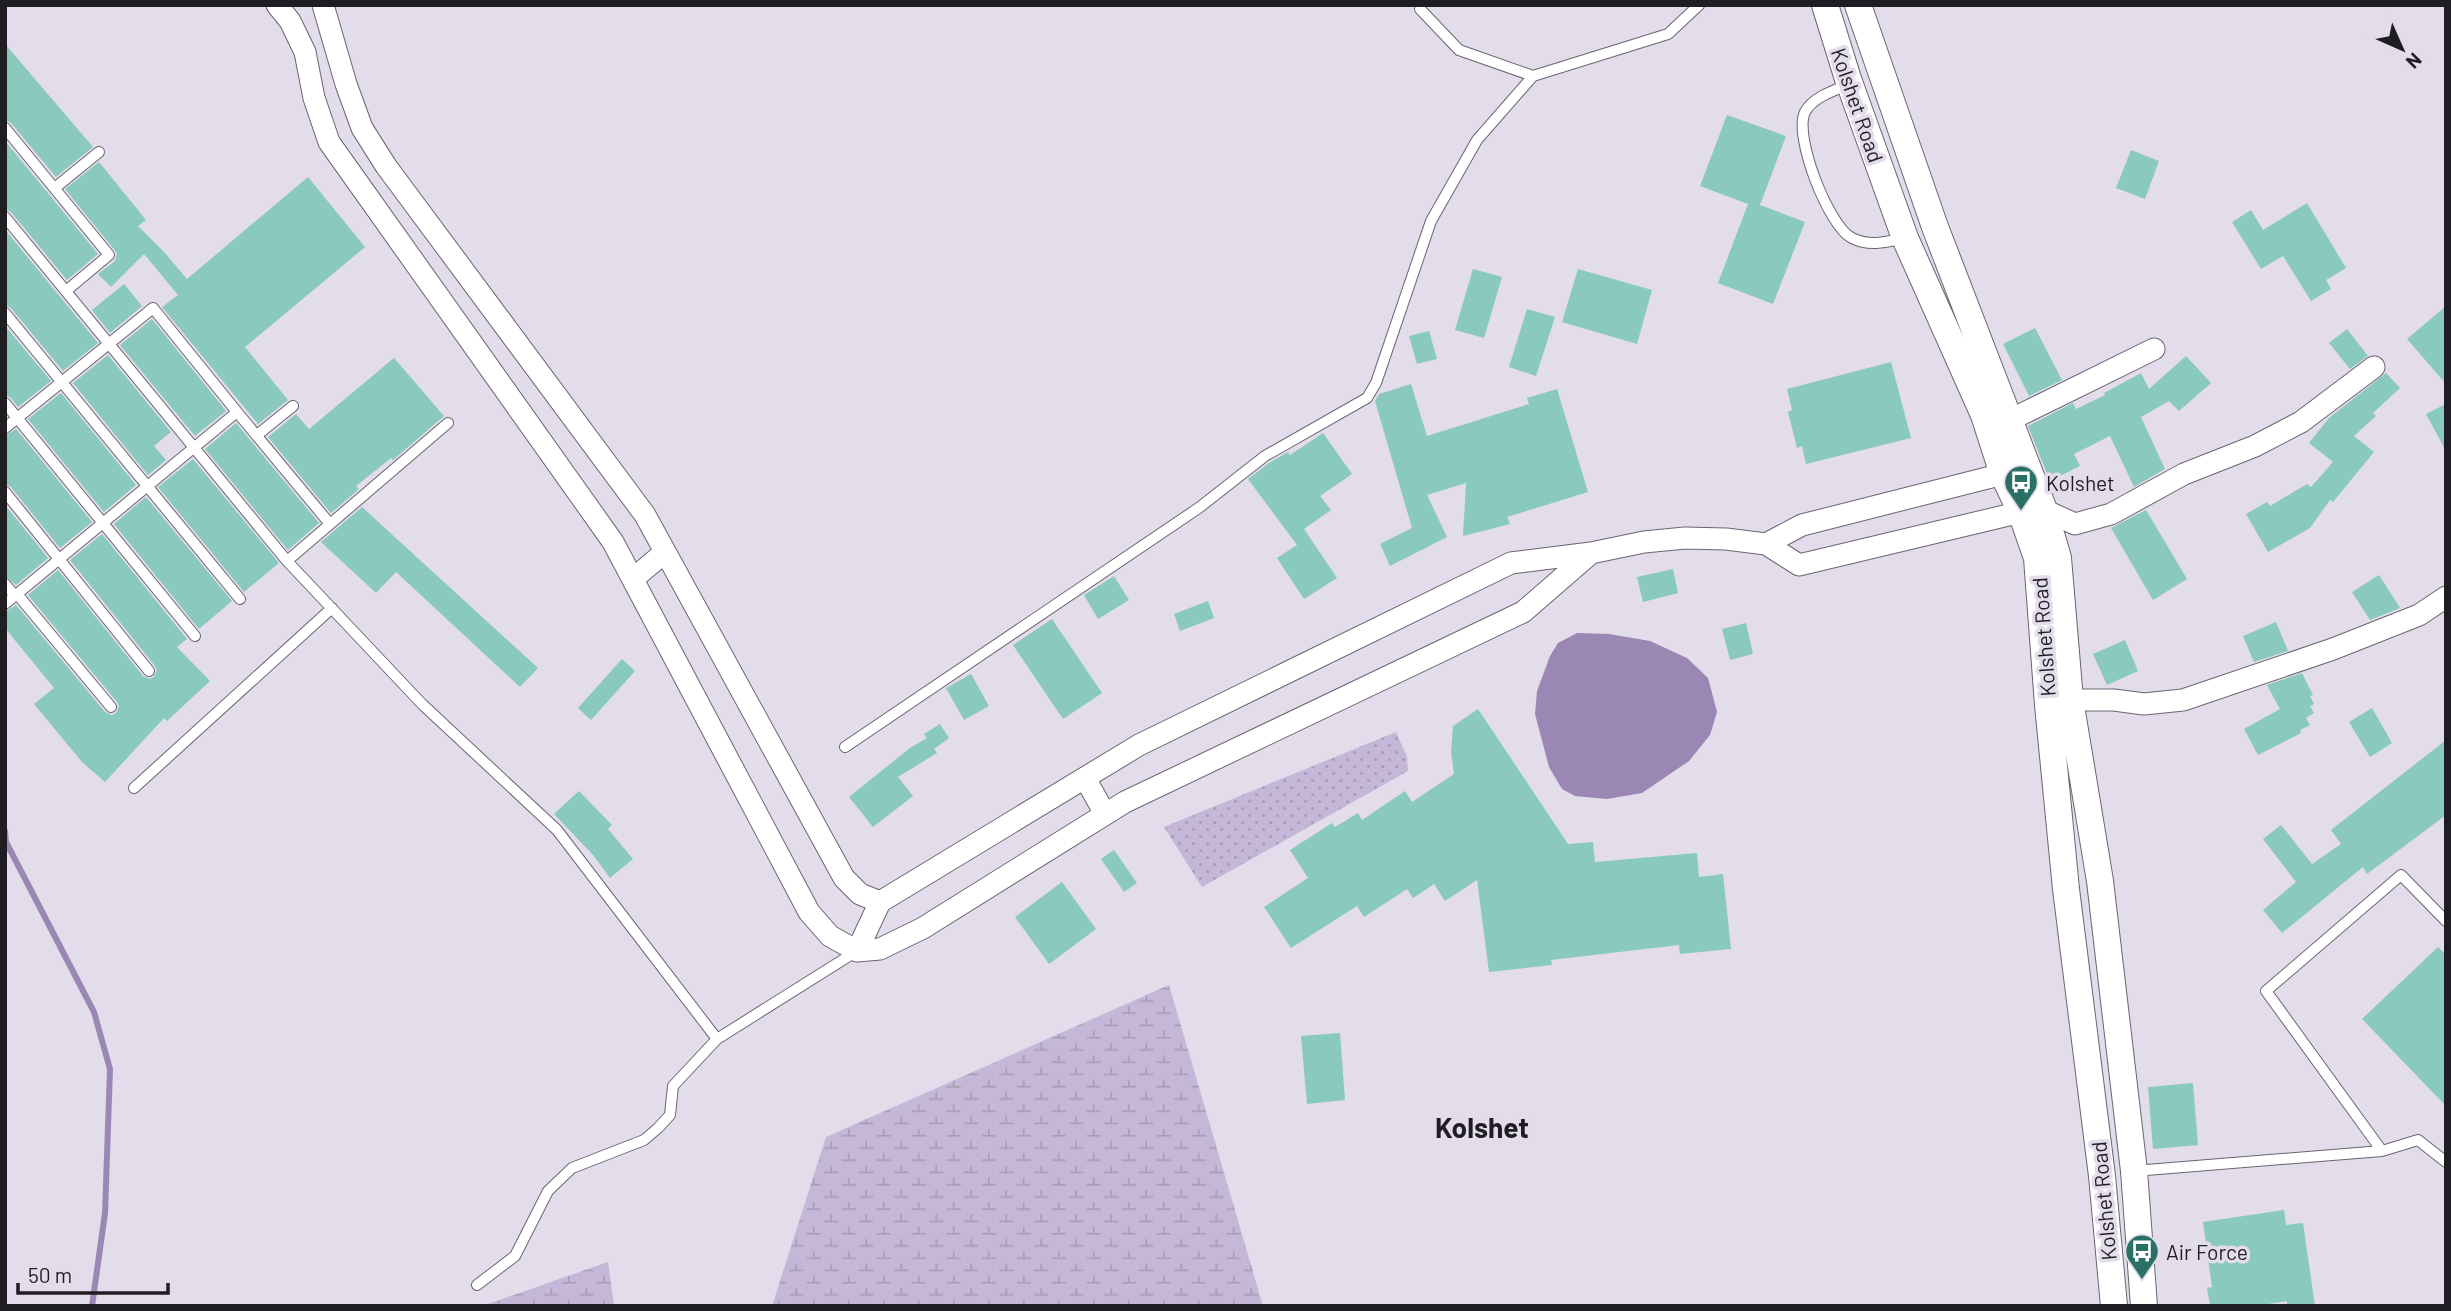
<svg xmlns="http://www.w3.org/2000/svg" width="2451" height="1311" viewBox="0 0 2451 1311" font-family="Barlow,sans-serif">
<defs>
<pattern id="wetland-marsh" width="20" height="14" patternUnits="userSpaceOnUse" patternTransform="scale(1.75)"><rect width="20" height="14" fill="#c5b7d7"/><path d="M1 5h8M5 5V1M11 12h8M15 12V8" fill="none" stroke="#a99db8"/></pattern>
<pattern id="park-dots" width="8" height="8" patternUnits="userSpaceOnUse" patternTransform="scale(1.75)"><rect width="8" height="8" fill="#c5b7d7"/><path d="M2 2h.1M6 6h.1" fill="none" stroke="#a99db8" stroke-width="1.8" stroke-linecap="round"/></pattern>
</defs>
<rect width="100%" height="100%" fill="#e2dceb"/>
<path fill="url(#wetland-marsh)" d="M1169,985L1263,1306H772L826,1137Z
M608,1262L614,1306H482Z"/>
<path fill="url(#park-dots)" d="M1396,732L1407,757L1408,771L1202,887L1164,827Z"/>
<path fill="#9b87b3" d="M1577,633L1609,634L1650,641L1687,658L1708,678L1717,712L1710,735L1689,761L1642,793L1607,799L1575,796L1562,789L1549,767L1535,714L1537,691L1550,656L1558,643Z"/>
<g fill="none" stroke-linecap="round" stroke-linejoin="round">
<path stroke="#9b87b3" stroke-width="6" d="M5,831L6,842L94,1012L110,1069L105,1213L92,1306"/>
</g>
<path fill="#8ac9bd" d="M5,44L93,147L56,177L11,123L5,120Z
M1727,115L1786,136L1760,205L1805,222L1773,304L1718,283L1748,204L1700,186Z
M5,141L98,254L67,280L11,212L5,209Z
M2131,150L2159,161L2145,199L2116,188Z
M99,162L146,220L138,226L165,253L187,279L308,177L365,247L245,347L288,400L258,424L162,307L178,295L144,254L111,287L98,274L115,261L117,253L65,189Z
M2307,203L2346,268L2326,280L2331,289L2311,301L2283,256L2261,269L2232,222L2251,210L2263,230Z
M7,232L98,343L63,371L11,308L5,305V234Z
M1473,269L1502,277L1484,338L1455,330Z
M1578,269L1652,290L1637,344L1562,322Z
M124,284L142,306L110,333L92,310Z
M2446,306V384L2407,339Z
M1527,309L1555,317L1536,376L1509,367Z
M152,319L226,411L195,436L120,345Z
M5,326L51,381L18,407L11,398L5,395Z
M2035,328L2062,380L2029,396L2003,344Z
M2347,329L2368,356L2350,369L2329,343Z
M1429,331L1437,359L1417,364L1409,336Z
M108,355L171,432L154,446L166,460L148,475L73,383Z
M2186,356L2211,383L2179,411L2169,401L2141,417L2165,469L2134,487L2110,436L2074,454L2080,466L2050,481L2028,426L2073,403L2076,409L2105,395L2104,393L2141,373L2149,389Z
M394,358L444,416L393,460L391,458L356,486L359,489L331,513L268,437L296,414L309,429Z
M1891,362L1911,438L1806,464L1802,446L1797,448L1788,412L1792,410L1787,389Z
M2386,373L2400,388L2373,413L2376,416L2354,436L2374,452L2333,502L2330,500L2310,528L2268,552L2246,514L2267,502L2270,506L2307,484L2311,487L2333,462L2309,443L2329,418Z
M1411,384L1427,436L1529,404L1527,398L1557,389L1588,492L1507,517L1510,524L1463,536L1466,483L1427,495L1447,537L1390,566L1380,544L1412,528L1375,401L1379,394Z
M61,393L136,485L104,512L28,419Z
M2446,404V451L2426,414Z
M236,423L319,523L288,550L205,449Z
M16,429L92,522L60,548L11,487L5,484V436Z
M1323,433L1352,474L1320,496L1331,510L1304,529L1337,578L1304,599L1277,558L1297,545L1248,479L1269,463L1288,452L1290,455Z
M193,459L279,563L244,592L158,487Z
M146,497L232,601L199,629L114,524Z
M5,505L48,558L16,585L5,576Z
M362,507L538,668L520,687L396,572L376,593L321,542Z
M2146,510L2187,579L2153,600L2111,528Z
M102,534L187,639L177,647L210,681L167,721L164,718L105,782L82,762L34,704L54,688L5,628V612L16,605L105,712L112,715L116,713L119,706L117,702L28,595L58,570L143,676L150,679L154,677L157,670L155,666L70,560Z
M1673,569L1678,593L1643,602L1637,577Z
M2379,575L2400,608L2370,620L2352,592Z
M1114,576L1129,600L1098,619L1084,595Z
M1208,601L1214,618L1180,631L1174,614Z
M1052,619L1102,693L1063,719L1013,645Z
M2276,622L2288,651L2254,662L2243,636Z
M1746,623L1753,654L1730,660L1722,629Z
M2125,640L2138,671L2107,685L2093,654Z
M622,659L635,671L591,720L578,708Z
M2302,673L2313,695L2310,696L2314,704L2310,706L2314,713L2306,718L2310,725L2300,730L2301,733L2258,755L2244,729L2280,709L2267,685Z
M971,674L989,706L964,720L946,688Z
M2372,708L2392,743L2370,757L2349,722Z
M1478,709L1568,844L1593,842L1595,862L1697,853L1699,877L1723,874L1731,949L1680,954L1679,945L1551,960L1552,965L1489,972L1477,880L1445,901L1434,884L1413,898L1407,889L1364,917L1357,906L1291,948L1264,907L1308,878L1290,850L1332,823L1335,827L1358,813L1362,820L1405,791L1412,802L1454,774L1451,752L1453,726Z
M940,724L949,738L934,749L924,734Z
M927,738L937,753L898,777L913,796L873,827L849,797L910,748Z
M2446,740V815L2367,874L2363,867L2282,933L2263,910L2296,882L2263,839L2281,825L2312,864L2341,844L2331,830Z
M579,791L612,825L608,829L633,859L610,878L594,856L554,814Z
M1114,850L1137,883L1124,892L1101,859Z
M1062,882L1096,929L1049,964L1015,917Z
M2438,947L2446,955V1106L2362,1019Z
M1340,1033L1345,1100L1307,1104L1301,1036Z
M2193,1083L2198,1145L2153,1149L2148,1087Z
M2284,1210L2286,1225L2303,1223L2315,1306H2287V1301L2256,1306L2210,1304L2207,1288L2212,1287L2203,1222Z"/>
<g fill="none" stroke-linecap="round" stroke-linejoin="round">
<g stroke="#6a6572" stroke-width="12">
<path id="service" d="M1420,9L1459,50L1533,76L1668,34L1699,5
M1850,84C1835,90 1813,97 1805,112C1793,136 1829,227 1852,238C1870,247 1887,242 1905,238
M5,128L109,255L66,291
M56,187L99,152
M5,217L287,561L422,704L557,830L717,1039L673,1086L670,1115L658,1128L644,1140L572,1168L548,1191L515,1256L477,1285
M5,313L240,599
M5,403L195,636
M237,412L330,524
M5,428L153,308L237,412L5,604
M257,435L293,406
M5,492L149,671
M287,561L448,423
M5,584L15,596
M17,594L111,707
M845,747L1200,507L1265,456L1367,398L1376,383L1431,221L1477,140L1533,76
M134,788L332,608
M717,1039L857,951
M2382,1151L2266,991L2401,875L2446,921
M2134,1171L2382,1151L2418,1140L2446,1162"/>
</g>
<g stroke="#6a6572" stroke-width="23">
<path id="minor" d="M277,5L290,21L305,52L314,98L329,142L613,542L809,912L830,936L857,951L880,949L923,928L1125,802L1523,612L1591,553
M323,5L346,84L362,128L386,166L645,515L844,878L860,894L880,902L1139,745L1511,563L1591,553L1644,542L1685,538L1726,539L1766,544L1799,565L2021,512L2044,510L2075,524L2111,514L2184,474L2255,446L2301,422L2374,367
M2010,418H2014L2154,349
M1766,544L1802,525L2003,474
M633,579L665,552
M2057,703L2070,700H2114L2144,704L2183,700L2333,649L2419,615L2446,597
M1085,778L1105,814
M857,951L880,902"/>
</g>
<g stroke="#6a6572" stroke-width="28">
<path id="tertiary" d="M1825,5L1848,79L1905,238L1984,415L2003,474L2021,512L2037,558L2048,705L2066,889L2102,1176L2114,1306
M1858,5L1935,227L2044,510L2058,558L2070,700L2100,881L2134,1171L2144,1306"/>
</g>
<use href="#service" stroke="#fff" stroke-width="10"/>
<use href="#minor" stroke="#fff" stroke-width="21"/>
<use href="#tertiary" stroke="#fff" stroke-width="26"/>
</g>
<defs>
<g id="bus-pin" transform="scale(1.75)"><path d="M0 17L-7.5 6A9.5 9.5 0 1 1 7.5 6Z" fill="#2b7065" stroke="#e2dceb"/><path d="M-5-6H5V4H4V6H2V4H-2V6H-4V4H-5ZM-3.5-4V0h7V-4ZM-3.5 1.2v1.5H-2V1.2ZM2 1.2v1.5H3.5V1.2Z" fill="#fff"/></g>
</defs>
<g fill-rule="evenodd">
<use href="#bus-pin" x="2021" y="482"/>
<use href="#bus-pin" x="2142" y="1251"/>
</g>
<g text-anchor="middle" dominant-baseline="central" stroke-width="7" stroke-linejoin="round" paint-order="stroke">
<g font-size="21" fill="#1f1d22" stroke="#e2dceb">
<text transform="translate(1858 105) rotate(71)">Kolshet Road</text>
<text transform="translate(2043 637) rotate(-94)">Kolshet Road</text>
<text transform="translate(2103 1201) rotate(-95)">Kolshet Road</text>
</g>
<g font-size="21" fill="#1f1d22" stroke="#e2dceb" text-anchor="start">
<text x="2046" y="482">Kolshet</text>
<text x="2166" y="1251">Air Force</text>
</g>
<g font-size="28" font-weight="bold" fill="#1f1d22" stroke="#e2dceb">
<text x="1482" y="1127">Kolshet</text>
</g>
</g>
<rect width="2451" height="1311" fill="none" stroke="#1f1d22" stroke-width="14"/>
<g transform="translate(2402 49) rotate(135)" stroke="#e2dceb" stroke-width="5" paint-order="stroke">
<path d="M0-5L12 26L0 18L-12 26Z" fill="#1f1d22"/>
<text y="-10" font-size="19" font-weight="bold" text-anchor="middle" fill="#1f1d22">N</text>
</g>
<path d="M18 1283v10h150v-10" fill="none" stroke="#1f1d22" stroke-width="3.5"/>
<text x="28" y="1283" font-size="21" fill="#1f1d22" stroke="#e2dceb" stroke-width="5" paint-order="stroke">50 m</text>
</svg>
